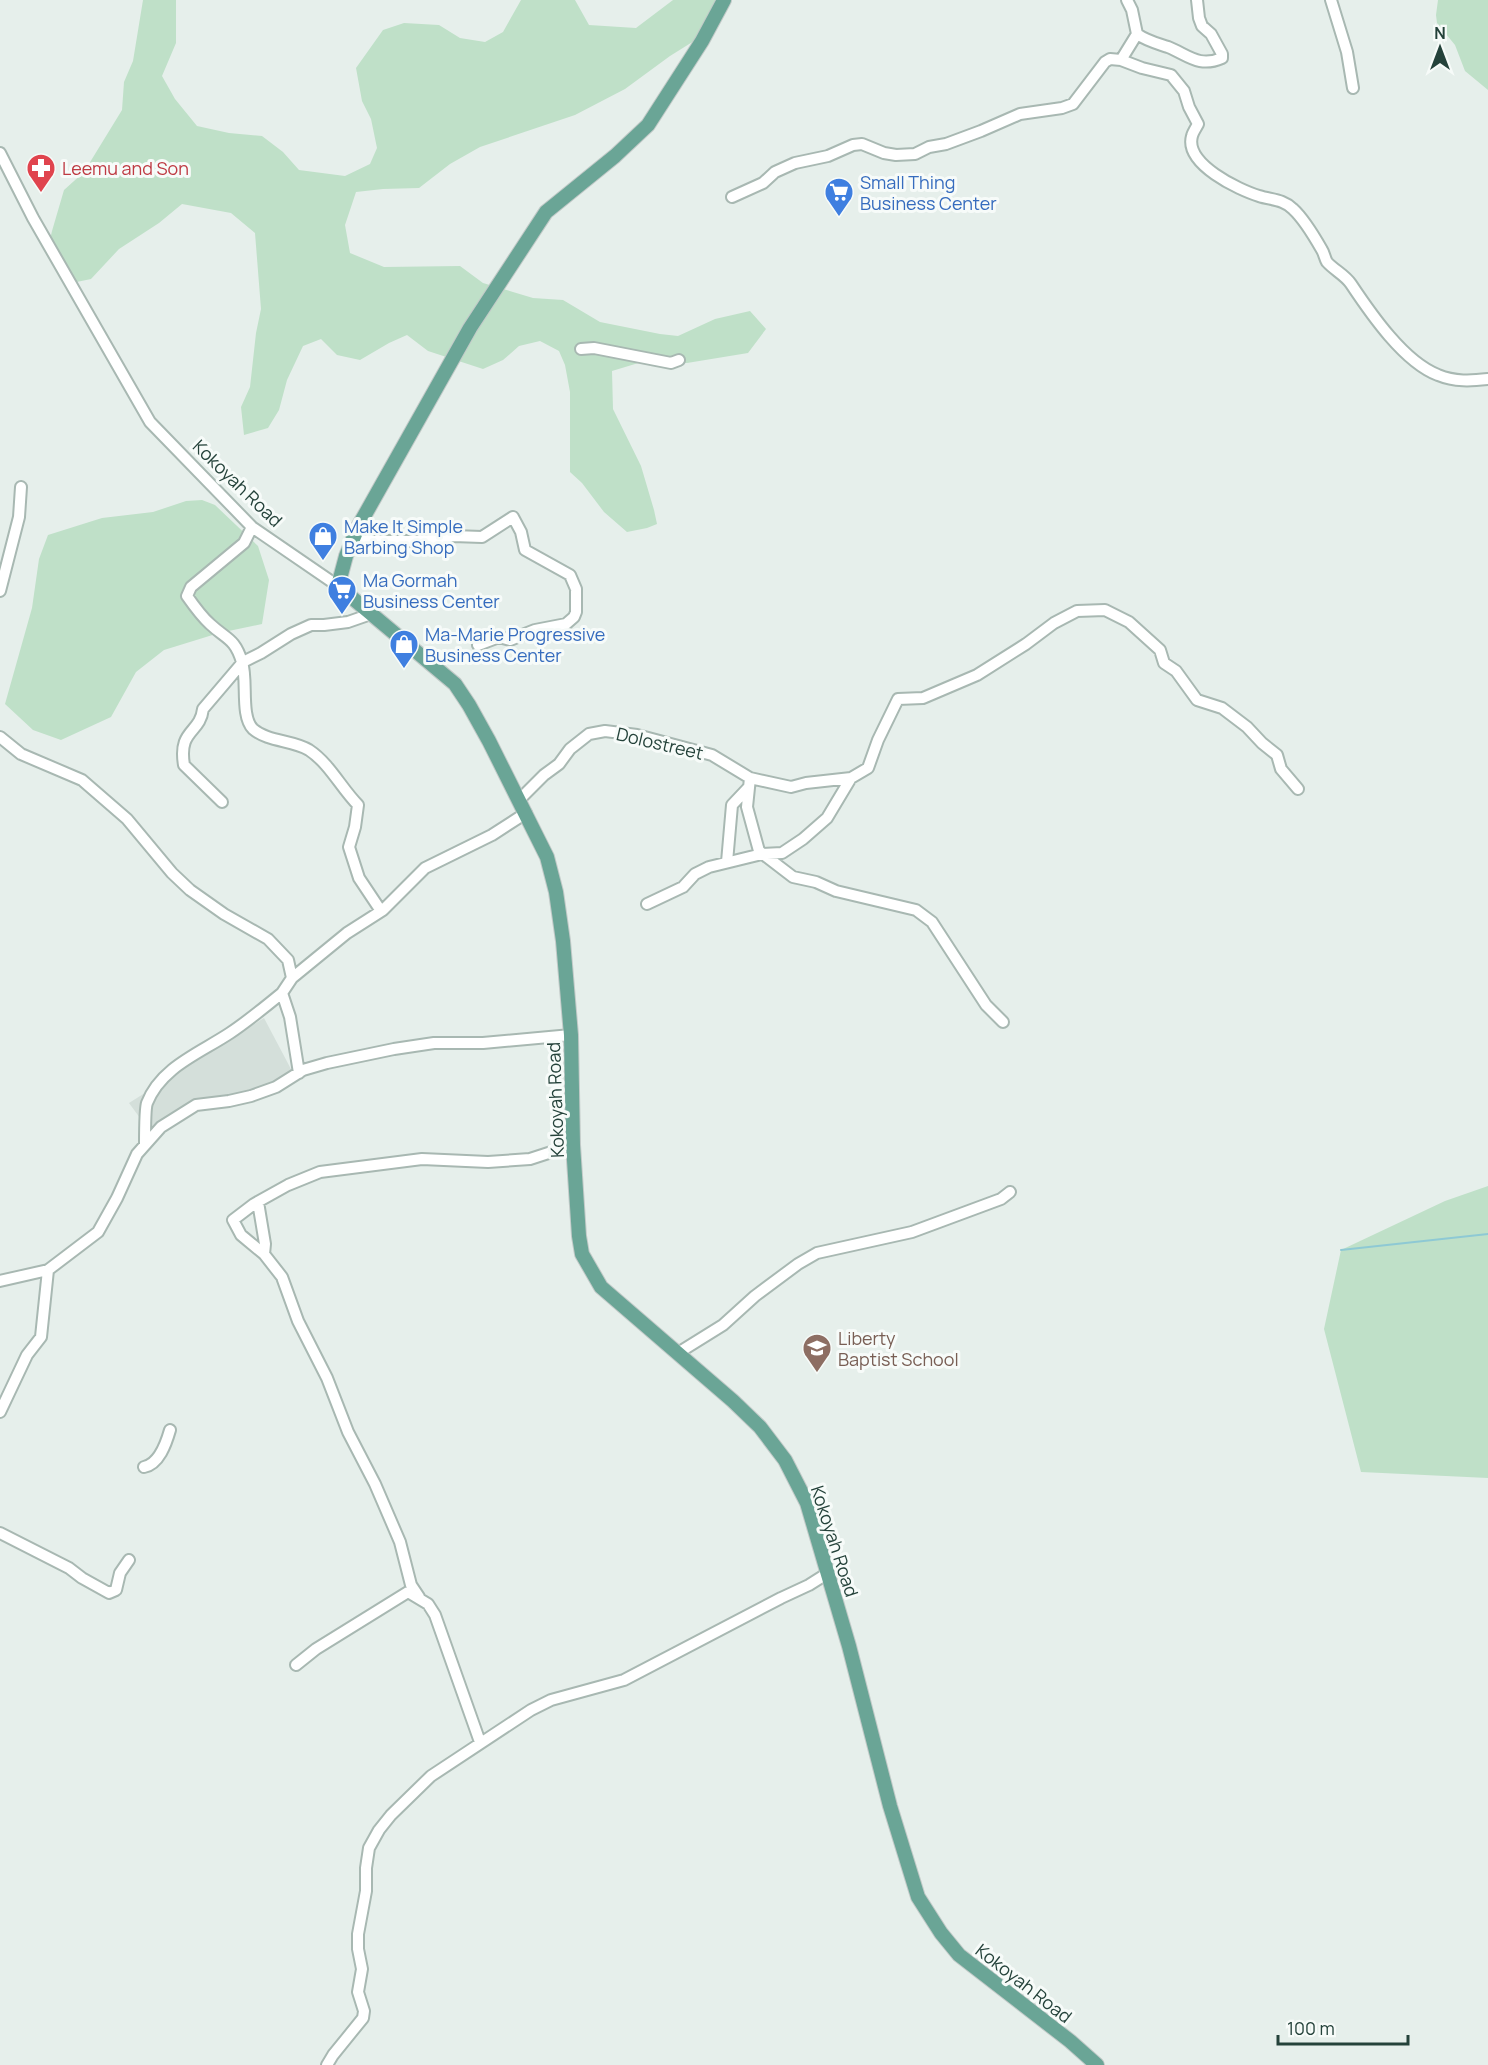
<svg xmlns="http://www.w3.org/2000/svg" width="1488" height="2065" viewBox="0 0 1488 2065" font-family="Manrope,sans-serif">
<rect width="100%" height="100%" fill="#e6efeb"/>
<path fill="#d4dfda" d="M264,1018L292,1071L234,1103L191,1104L151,1133L129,1103Z"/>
<path fill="#bfe0c8" d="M143,0H176V43L162,76L175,99L197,126L229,133L262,136L283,152L299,170L345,176L370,164L377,148L371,119L362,101L356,68L383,30L404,23L439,25L460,38L485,42L503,32L521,0H575L589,25L636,28L673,0H721L702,36L670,56L625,89L575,115L480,147L450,164L419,188L383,189L356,192L345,225L350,253L384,267L460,266L483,283L533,298L563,300L600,322L660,334L678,336L715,319L750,311L766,329L748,353L687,363L645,361L612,371L613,409L641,466L654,510L657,524L647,528L627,532L604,512L582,483L570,472V392L565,365L559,351L540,341L519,346L503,360L483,369L428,351L407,335L389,343L360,360L337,355L321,339L303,346L287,380L279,410L268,428L244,435L241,407L250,387L256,333L261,309L255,233L231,213L182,204L159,223L119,249L91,279L67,284L48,248L52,231L64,190L84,172L122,110L124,82L133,61Z
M1438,0H1488V90L1465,71L1455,45L1437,23L1436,15Z
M202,500L215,505L258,546L269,580L262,624L219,633L164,650L136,672L111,717L61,740L33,730L5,704L32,608L39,559L48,535L102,518L153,512L186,501Z
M1488,1186V1478L1361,1472L1324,1329L1341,1250L1445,1201Z"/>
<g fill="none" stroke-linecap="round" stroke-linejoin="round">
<path stroke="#8ec9d4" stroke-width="2" d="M1341,1250L1488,1234"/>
<g stroke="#a8b8b2" stroke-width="14">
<path id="minor" d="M1331,0L1347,52L1353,88
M1137,34C1147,41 1156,43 1168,47C1188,55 1199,68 1222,58V54L1211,34L1202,26L1199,18L1197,0
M1121,60L1142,68L1171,75L1184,91L1189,107L1198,124C1196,128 1193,132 1192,136C1184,164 1239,190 1259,196C1271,200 1283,199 1293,209C1304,219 1314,236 1322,250C1324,253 1325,259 1327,262C1334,270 1345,275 1351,284C1371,314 1404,362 1438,375C1455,382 1471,381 1488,379
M0,153L33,218L150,422L252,527L338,586
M732,197L763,183L775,172L795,163L828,156L853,145L862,144L884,153L896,155L915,154L929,147L946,144L981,131L1020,114L1062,108L1073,104L1105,62L1110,59L1121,60L1137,34L1132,10L1127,0
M581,349L594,348L671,363L679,360
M252,527L244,543L191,587L187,596C194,606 201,616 210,624C226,639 235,638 242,662C248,680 240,716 253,729C268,742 293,740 309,750C330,764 341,788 358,805L355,827L349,847L359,878L381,911
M353,539L370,541H424L453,536L482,537L513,517L521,532L525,550L570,575L576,589V612L574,617L566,624L535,630L510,640L499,637L478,645
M0,591L19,517L21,487
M0,737L21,754L82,780L127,819L172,873L190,890L224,914L268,939L288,960L292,978L282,993L290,1017L299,1073
M750,778L747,807L759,851L793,877L816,882L836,891L916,910L932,922L986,1005L1003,1022
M519,800L544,775L559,764L570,749L589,734L605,731L637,735L712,755L750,778L791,787L806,783L851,778L868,768L878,740L898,699L923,698L977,675L1026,644L1054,623L1077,611L1105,610L1129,622L1160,650L1164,663L1176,671L1197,700L1222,708L1247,727L1262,743L1277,755L1281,769L1298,789
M222,802L184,765C178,729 200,734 203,709L243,662L261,653L291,634L311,625H324L348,622L371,614
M727,862L732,805L749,787
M647,904L683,887L695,874L709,867L762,854L782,853L803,839L827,818L851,778
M292,978L347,933L383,910L425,868L492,835L526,813
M145,1145C145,1137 145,1108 147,1103C161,1067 200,1053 230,1033C248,1021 265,1007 282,993
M258,1202L265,1244L264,1254
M0,1281L48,1270L98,1232L117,1198L137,1154L161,1127L196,1105L229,1101L251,1096L276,1087L303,1070L327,1063L394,1049L434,1043H483L571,1035
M678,1353L723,1325L755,1296L798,1264L817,1253L912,1232L1001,1199L1010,1192
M0,1412L27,1355L41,1337L48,1270
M144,1467C159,1464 166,1444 170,1430
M0,1533L69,1568L82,1578L109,1593L116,1590L120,1573L129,1560
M419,1597L411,1585L400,1542L375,1484L348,1432L327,1378L298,1321L282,1277L264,1254L241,1235L233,1220L254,1204L288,1185L320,1172L422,1159L488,1162L530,1159L573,1145
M296,1665L316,1649L408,1592L428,1604L435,1615L480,1742
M327,2065L333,2055L363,2018L364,2011L358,1992L362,1969L358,1949V1934L366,1891V1868L369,1848L379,1830L391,1815L431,1776L531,1710L551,1700L624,1680L781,1598L809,1585L828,1573"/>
</g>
<g stroke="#c2cac8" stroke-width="16">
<path id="major" d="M724,0L702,41L648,125L615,156L546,212L470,328L358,527L346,556L338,586L455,684L469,705L489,741L547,857L556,892L563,941L571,1035L573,1145L579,1236L582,1254L601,1287L733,1401L760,1427L785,1460L807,1503L849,1646L890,1806L918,1897L941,1933L959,1955L1070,2041L1097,2065"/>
</g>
<use href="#minor" stroke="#fff" stroke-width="10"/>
<use href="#major" stroke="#6aa596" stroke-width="14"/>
</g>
<defs>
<g id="pharmacy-pin" transform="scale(1.5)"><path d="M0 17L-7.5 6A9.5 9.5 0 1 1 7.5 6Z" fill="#e0444e" stroke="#f7fbf9"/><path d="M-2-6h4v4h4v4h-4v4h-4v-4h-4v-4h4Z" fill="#fff"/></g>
<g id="supermarket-pin" transform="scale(1.5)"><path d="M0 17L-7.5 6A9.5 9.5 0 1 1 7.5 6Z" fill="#3f7fe0" stroke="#f7fbf9"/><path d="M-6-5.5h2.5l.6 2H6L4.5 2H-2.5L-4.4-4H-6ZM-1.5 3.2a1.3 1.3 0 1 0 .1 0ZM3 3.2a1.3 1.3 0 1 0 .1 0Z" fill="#fff"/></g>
<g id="shop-pin" transform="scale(1.5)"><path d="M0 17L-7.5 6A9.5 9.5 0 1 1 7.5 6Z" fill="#3f7fe0" stroke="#f7fbf9"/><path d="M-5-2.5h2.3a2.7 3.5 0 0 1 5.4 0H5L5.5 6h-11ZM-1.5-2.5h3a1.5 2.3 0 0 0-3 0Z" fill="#fff"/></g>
<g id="school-pin" transform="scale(1.5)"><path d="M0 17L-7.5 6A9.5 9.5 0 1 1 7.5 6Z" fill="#8d6e63" stroke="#f7fbf9"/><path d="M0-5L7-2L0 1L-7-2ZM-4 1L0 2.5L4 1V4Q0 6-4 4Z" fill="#fff"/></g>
</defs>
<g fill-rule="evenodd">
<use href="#pharmacy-pin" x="41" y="168"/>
<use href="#supermarket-pin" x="839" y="192"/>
<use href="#shop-pin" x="323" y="536"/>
<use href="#supermarket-pin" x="342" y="590"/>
<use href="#shop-pin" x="404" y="644"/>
<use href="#school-pin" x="817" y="1348"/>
</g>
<g text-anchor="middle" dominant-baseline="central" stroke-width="6" stroke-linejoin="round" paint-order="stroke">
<g font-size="18" fill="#be3a42" stroke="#f7fbf9" text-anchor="start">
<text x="62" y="168">Leemu and Son</text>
</g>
<g font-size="18" fill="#366cbe" stroke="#f7fbf9" text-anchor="start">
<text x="860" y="182">Small Thing<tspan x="860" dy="21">Business Center</tspan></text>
<text x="344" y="526">Make It Simple<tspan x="344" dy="21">Barbing Shop</tspan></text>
<text x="363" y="580">Ma Gormah<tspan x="363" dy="21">Business Center</tspan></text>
<text x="425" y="634">Ma-Marie Progressive<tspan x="425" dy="21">Business Center</tspan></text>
</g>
<g font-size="18" fill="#24423a" stroke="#f7fbf9">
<text transform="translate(238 483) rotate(44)">Kokoyah Road</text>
<text transform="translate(660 743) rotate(13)">Dolostreet</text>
<text transform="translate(555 1100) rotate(-92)">Kokoyah Road</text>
<text transform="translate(835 1541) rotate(72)">Kokoyah Road</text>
<text transform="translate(1024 1983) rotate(38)">Kokoyah Road</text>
</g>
<g font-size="18" fill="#785e54" stroke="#f7fbf9" text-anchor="start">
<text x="838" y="1338">Liberty<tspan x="838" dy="21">Baptist School</tspan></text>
</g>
</g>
<g transform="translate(1440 48)" stroke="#f7fbf9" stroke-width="4.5" paint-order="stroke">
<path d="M0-4.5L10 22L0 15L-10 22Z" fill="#24423a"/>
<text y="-9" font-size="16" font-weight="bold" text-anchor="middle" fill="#24423a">N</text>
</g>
<path d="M1278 2035v9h130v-9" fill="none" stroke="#24423a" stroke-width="3"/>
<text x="1287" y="2035" font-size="18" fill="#24423a" stroke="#f7fbf9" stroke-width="4.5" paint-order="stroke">100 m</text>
</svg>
